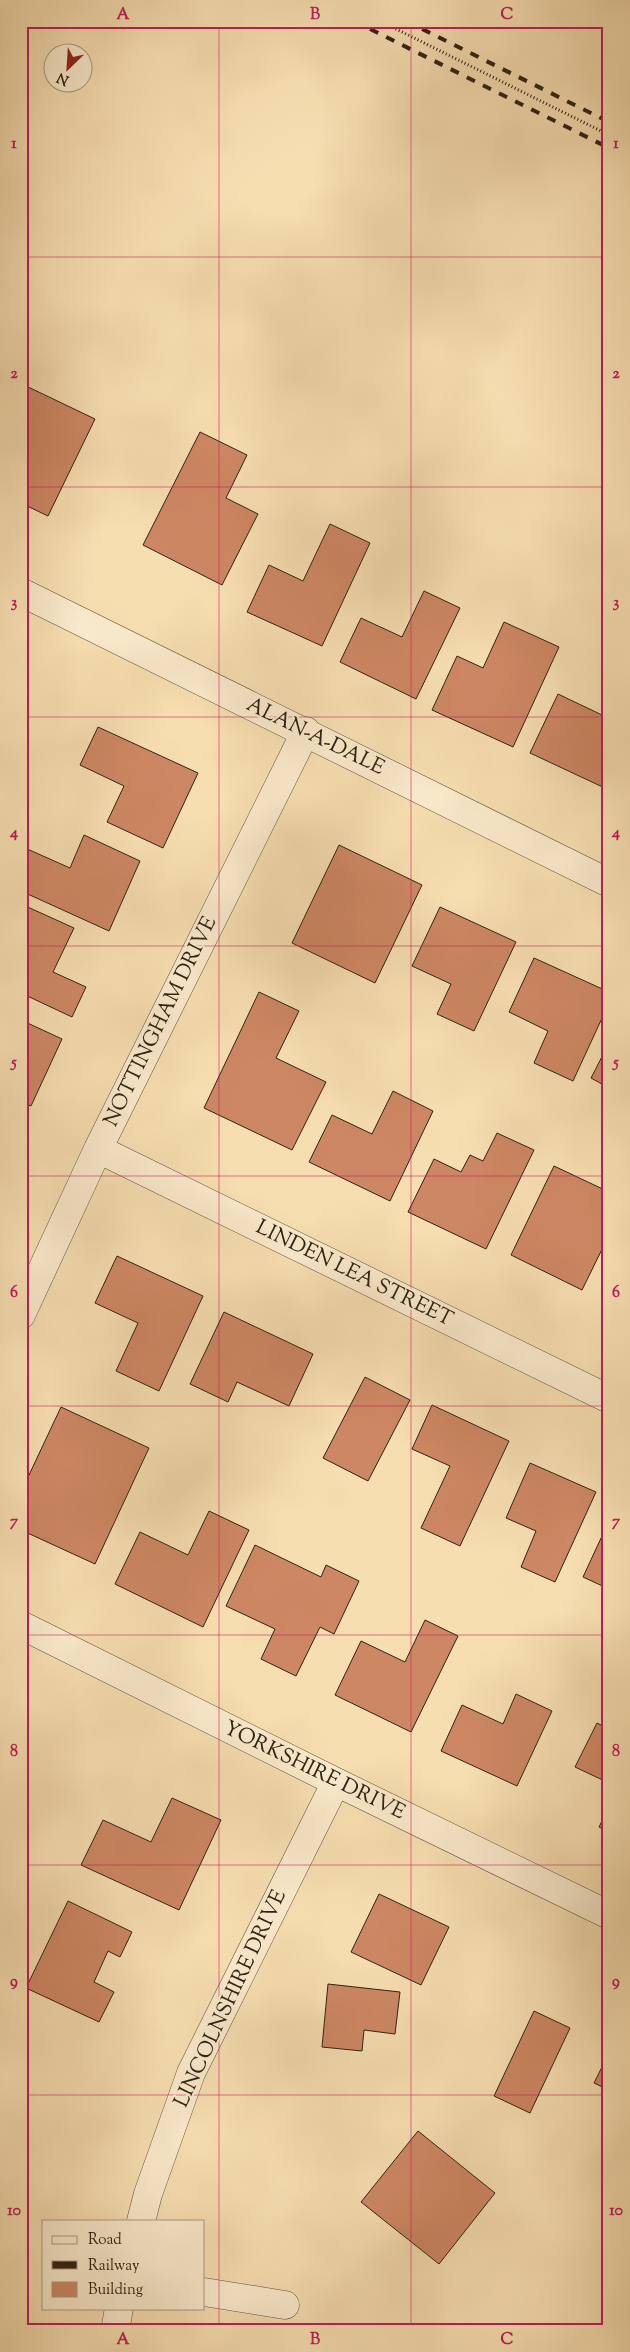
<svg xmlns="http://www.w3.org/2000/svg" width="630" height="2352" viewBox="0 0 630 2352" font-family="'Sorts Mill Goudy',serif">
<rect width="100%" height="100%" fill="#f7deb1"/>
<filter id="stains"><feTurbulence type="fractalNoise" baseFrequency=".004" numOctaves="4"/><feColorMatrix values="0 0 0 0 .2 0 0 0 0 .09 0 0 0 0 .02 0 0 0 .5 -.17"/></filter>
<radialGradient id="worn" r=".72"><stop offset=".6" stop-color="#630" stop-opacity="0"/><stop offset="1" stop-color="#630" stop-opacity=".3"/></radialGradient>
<path fill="#ce8764" stroke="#2e2214" d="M24,385L95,419L48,516L21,503V391Z
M200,432L247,455L226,498L258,514L222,585L143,545Z
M330,524L370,543L322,646L247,612L269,565L303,581Z
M424,591L460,608L416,699L340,662L361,618L402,637Z
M504,622L559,647L513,747L432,710L457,656L483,668Z
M558,694L602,715L609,702V790L530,753Z
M98,727L198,773L163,848L107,822L124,786L80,765Z
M84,835L140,861L109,931L21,891V856L25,848L70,868Z
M339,845L422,885L375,983L292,943Z
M21,904L74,928L53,972L86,987L72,1017L21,993Z
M440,907L516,942L474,1031L437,1014L451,984L412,966Z
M534,958L609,992V1003L573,1081L534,1063L548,1031L509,1012Z
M259,992L299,1011L276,1058L326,1082L292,1150L204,1108Z
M21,1020L62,1039L31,1106L21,1102Z
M609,1043V1088L591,1078Z
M393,1091L433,1111L390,1201L309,1162L332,1115L372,1134Z
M497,1133L534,1150L486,1249L408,1212L434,1159L461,1172L470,1155L483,1161Z
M554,1166L609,1192V1235L582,1290L511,1255Z
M117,1256L203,1296L159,1391L116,1371L138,1323L95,1303Z
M224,1312L313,1354L289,1406L237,1382L228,1402L190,1384Z
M365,1377L410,1400L368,1481L323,1458Z
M432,1405L509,1441L460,1546L421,1528L450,1466L412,1449Z
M61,1407L149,1448L95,1564L21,1530V1492Z
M530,1463L596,1492L555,1582L521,1567L536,1531L506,1518Z
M209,1511L249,1530L203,1627L115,1584L140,1532L188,1555Z
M609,1521V1589L583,1577Z
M255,1545L321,1577L326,1565L359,1581L334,1634L320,1627L296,1676L261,1659L275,1629L226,1606Z
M425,1620L458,1636L411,1732L335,1695L361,1641L405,1662Z
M516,1694L552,1711L517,1786L441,1751L462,1705L503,1724Z
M597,1723L609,1729V1783L575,1767Z
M172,1798L221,1820L179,1910L81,1865L103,1820L151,1842Z
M609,1807V1832L599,1827Z
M379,1894L449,1927L421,1985L351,1952Z
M68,1901L132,1932L120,1957L108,1951L94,1982L114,1992L99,2022L26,1988Z
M328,1984L400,1992L395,2034L364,2030L362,2051L322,2047Z
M534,2011L570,2028L530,2113L494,2096Z
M609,2053V2090L594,2083Z
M418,2131L495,2193L439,2264L361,2202Z"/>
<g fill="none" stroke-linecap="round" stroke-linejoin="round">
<g stroke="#60513b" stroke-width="29">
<path id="minor" d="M21,592L609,883
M98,1149L609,1399
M21,1315L98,1149L306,731
M21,1625L336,1782L609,1915
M141,2221L148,2194L191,2073L336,1782
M204,2292L285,2305
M115,2331L119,2308"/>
</g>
<path stroke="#2e2214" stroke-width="3" stroke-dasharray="1 2.5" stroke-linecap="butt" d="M380,21L609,135"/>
<use href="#minor" stroke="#faeacc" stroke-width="28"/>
<path stroke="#2e2214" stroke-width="4" stroke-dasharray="9 9" stroke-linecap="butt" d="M354,21L609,148
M406,21L609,122"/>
</g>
<path fill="none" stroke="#c2185b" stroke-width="1" stroke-opacity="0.55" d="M219,21V2331M411,21V2331M21,257H609M21,487H609M21,717H609M21,946H609M21,1176H609M21,1406H609M21,1635H609M21,1865H609M21,2095H609"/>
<g text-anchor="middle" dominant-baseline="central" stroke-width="4" stroke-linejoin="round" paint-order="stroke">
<g font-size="21" fill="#2e2214" stroke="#faeacc">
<text transform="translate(315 737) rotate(26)">ALAN-A-DALE</text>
<text transform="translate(161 1022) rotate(-64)">NOTTINGHAM DRIVE</text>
<text transform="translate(354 1274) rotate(26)">LINDEN LEA STREET</text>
<text transform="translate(314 1771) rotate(26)">YORKSHIRE DRIVE</text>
<text transform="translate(231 1999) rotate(-65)">LINCOLNSHIRE DRIVE</text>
</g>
</g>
<rect width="630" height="2352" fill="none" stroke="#f7deb1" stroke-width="55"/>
<rect x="42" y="2220" width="162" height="90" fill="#faeacc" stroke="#a89a82"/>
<rect x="52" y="2236" width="25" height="8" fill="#faeacc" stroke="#a89a82"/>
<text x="88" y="2244" font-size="15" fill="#2e2214">Road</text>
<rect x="52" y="2261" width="25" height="8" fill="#2e2214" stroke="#a89a82"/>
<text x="88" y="2270" font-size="15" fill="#2e2214">Railway</text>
<rect x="52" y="2282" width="25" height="15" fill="#ce8764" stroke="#a89a82"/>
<text x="88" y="2294" font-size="15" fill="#2e2214">Building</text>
<g transform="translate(68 68) rotate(205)"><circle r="24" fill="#faeacc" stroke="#a89a82"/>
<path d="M0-4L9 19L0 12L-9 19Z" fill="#8f2418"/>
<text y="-8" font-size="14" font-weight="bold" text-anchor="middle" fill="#2e2214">N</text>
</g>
<rect x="28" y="28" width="574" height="2296" fill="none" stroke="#c2185b" stroke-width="2"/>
<g font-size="16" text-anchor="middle" font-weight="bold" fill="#c2185b">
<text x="123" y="19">A</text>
<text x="315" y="19">B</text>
<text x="507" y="19">C</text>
<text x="14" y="148">1</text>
<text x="616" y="148">1</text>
<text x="14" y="378">2</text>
<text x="616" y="378">2</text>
<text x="14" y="607">3</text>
<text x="616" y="607">3</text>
<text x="14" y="837">4</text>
<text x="616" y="837">4</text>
<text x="14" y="1067">5</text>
<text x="616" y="1067">5</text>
<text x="14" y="1297">6</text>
<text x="616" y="1297">6</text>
<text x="14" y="1526">7</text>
<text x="616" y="1526">7</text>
<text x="14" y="1756">8</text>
<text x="616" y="1756">8</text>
<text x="14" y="1986">9</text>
<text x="616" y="1986">9</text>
<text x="14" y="2215">10</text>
<text x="616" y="2215">10</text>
<text x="123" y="2344">A</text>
<text x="315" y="2344">B</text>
<text x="507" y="2344">C</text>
</g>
<rect width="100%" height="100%" filter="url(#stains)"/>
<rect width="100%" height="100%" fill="url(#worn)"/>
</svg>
